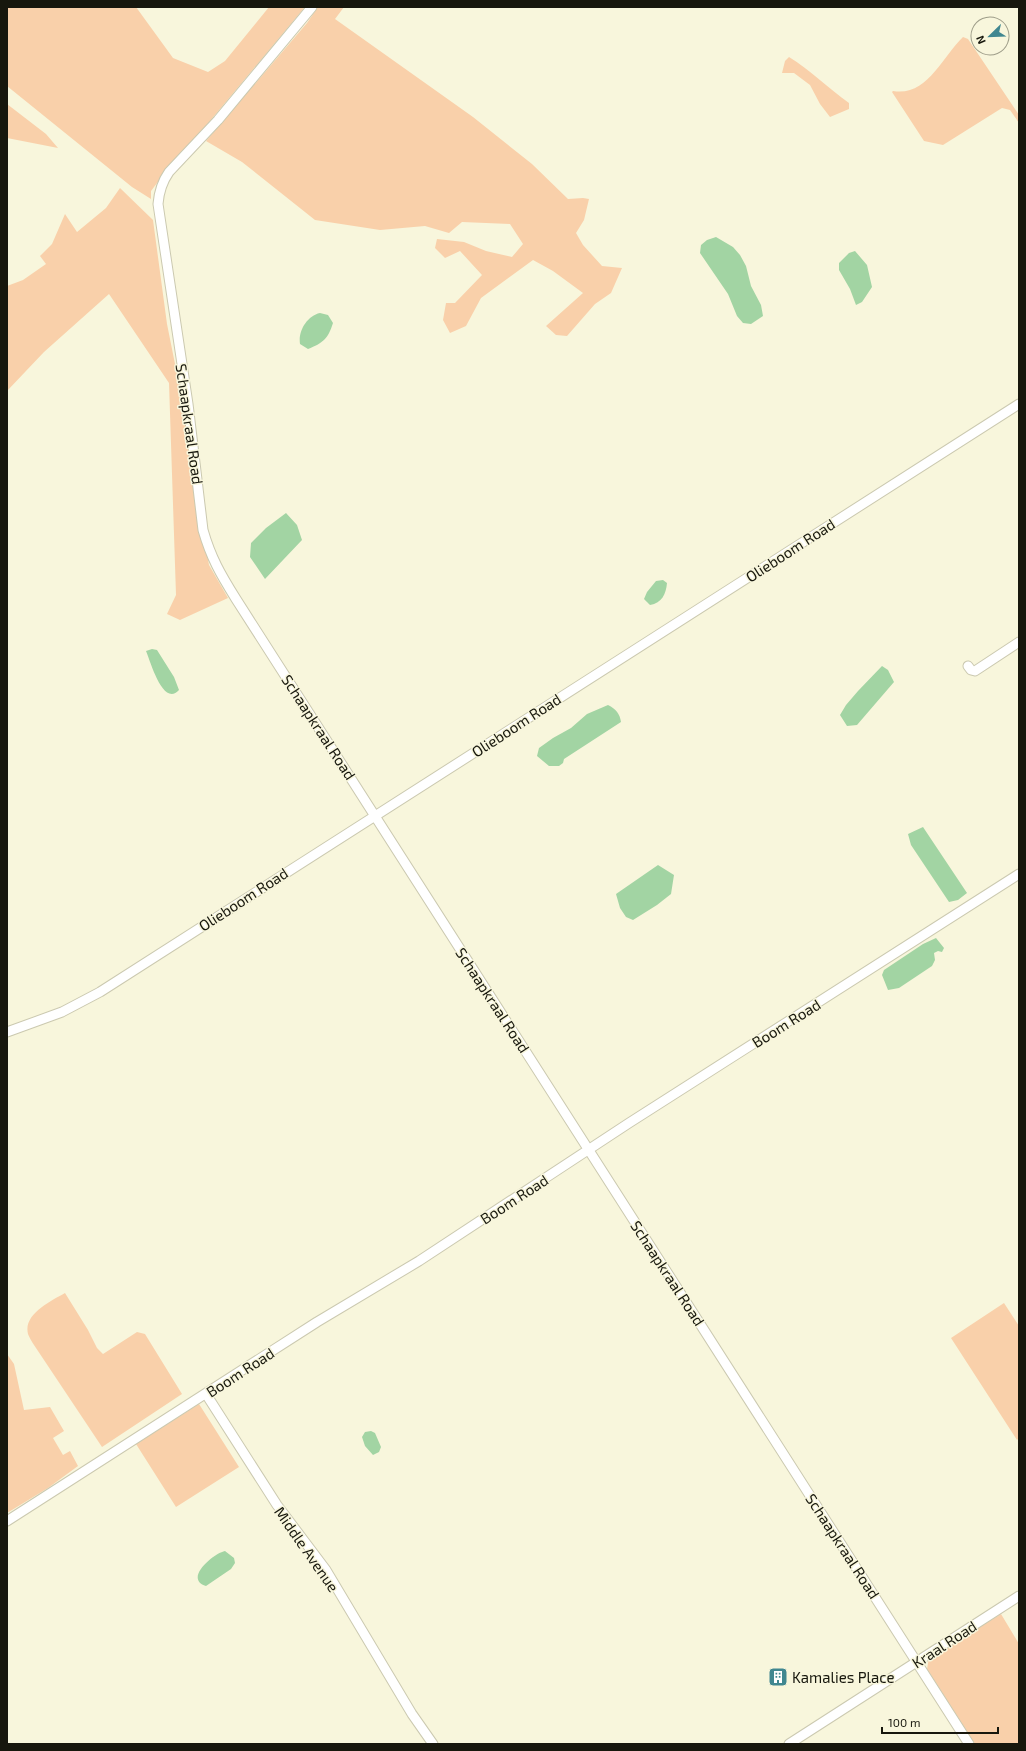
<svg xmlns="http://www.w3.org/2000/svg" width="1026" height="1751" viewBox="0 0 1026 1751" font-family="'Exo 2',sans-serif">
<rect width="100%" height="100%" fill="#f8f6dc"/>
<path fill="#f9d0aa" d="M7,7H136L173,58L208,72L225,61L269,7H305L200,133L179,154L151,191V199L132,187L7,86Z
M318,7H344L335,19L473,117L532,164L568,199L583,198L589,199L584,220L576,233L583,245L602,266L622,268L611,293L595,304L567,336L556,335L546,326L583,293L553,271L533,260L481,298L466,326L450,333L443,320L446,303H455L482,275L460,251L445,258L435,248L437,239L464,242L486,251L512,257L523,244L510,224L462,222L449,233L425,226L380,230L315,220L242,162L206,141L307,23Z
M963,37L968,39L1019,115V123L1010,110L1002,108L943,145L924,141L892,92L893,91C927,97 942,57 963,37Z
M789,57C810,70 828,88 849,103V109L830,117L820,104L810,85L794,73H782L785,61Z
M7,104L46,134L58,148L7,138Z
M120,188L153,220L167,324L178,379L194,483L209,565L228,598L180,620L167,614L176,595L169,383L109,294L44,352L7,391V286L23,280L46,264L40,256L52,244L65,214L77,232L106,208Z
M65,1293L88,1330L97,1348L103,1354L137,1332L145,1334L182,1394L102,1447L34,1345C32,1342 29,1337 28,1334C23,1314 51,1301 65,1293Z
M1004,1303L1019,1326V1438L1017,1440L951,1338Z
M7,1354L14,1364L24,1410L50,1407L64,1431L53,1438L63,1455L70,1451L78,1466L48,1488L7,1513Z
M199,1404L239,1467L176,1507L136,1444Z
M1001,1614L1019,1644V1744H975L927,1669L929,1658Z"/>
<path fill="#a2d4a3" d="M716,237L733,247L740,255L746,266L751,286L761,305L763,316L751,324L743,323L737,316L728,294L700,253L701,245L707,240Z
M855,251L867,265L872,287L862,302L856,305L850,289L839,270V263L849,253Z
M320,313L328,315L333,323C328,339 323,343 308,349L300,344C298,331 307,316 320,313Z
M286,513L297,525L302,540L265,579L250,557L251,543L266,528Z
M663,580L667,583C666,594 662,603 650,605L644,599L647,592L656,581Z
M152,649L157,650L174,677L179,690C163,708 150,660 146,651Z
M882,666L888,670L894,682L857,725L847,726L840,715L846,705L858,691Z
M608,705C616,709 620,714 621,722L564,759L563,763L559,766H549L537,756L539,748L553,738L571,728L587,714Z
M923,827L967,893L958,900L949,902L911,845L908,834Z
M658,865L674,875L671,894L657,905L633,920L626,917L620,908L616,894Z
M936,938L944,948L942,952L938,951L934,953L935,960L932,966L899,988L888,990L882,975L884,970L923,944Z
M371,1431L375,1433L381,1447L379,1452L373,1455L365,1446L362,1437L365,1432Z
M225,1551L234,1558L235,1563L231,1569L206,1586C183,1579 214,1553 225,1551Z"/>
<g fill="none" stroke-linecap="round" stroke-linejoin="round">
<g stroke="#cbc9b0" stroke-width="11">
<path id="minor" d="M312,7L218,120L169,172C162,182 159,191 158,204L188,404L203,530C211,558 221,575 236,599L969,1744
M968,666L971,670L975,671L1019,642
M7,1032L62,1012L100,992L1019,404
M206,1394L277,1505L326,1570L412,1714L433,1744
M7,1521L317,1322L419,1261L629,1123L1019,874
M789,1744L1019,1596"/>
</g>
<use href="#minor" stroke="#fff" stroke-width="9"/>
</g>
<defs>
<g id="building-square" transform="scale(1)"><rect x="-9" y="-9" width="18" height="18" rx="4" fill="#408790" stroke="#f8f6dc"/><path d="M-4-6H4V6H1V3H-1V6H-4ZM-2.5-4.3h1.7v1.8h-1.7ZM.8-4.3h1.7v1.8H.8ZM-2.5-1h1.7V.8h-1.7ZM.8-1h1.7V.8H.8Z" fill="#fff"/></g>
</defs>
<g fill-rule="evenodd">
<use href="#building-square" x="778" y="1677"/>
</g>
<g text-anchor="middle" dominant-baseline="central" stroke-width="3" stroke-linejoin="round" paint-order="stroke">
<g font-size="15" fill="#17170d" stroke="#f8f6dc">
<text transform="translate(190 424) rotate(82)">Schaapkraal Road</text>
<text transform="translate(790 550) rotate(-33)">Olieboom Road</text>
<text transform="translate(516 725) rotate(-33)">Olieboom Road</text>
<text transform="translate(319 727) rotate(57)">Schaapkraal Road</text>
<text transform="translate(243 899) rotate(-33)">Olieboom Road</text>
<text transform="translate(493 1000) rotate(57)">Schaapkraal Road</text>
<text transform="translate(786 1023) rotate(-32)">Boom Road</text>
<text transform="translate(514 1199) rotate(-33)">Boom Road</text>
<text transform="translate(668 1273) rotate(57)">Schaapkraal Road</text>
<text transform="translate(240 1372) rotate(-33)">Boom Road</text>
<text transform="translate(843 1546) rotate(57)">Schaapkraal Road</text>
<text transform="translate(307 1549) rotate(55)">Middle Avenue</text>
<text transform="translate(944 1644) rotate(-33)">Kraal Road</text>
</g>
<g font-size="15" fill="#17170d" stroke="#f8f6dc" text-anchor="start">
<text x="792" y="1677">Kamalies Place</text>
</g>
</g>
<rect width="1026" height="1751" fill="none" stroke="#17170d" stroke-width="16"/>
<g transform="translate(990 36) rotate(247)"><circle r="19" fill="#f8f6dc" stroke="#9e9d89"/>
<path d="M0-3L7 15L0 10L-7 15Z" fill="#408790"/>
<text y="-6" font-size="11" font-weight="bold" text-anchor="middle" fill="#17170d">N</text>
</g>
<path d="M882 1727v6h116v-6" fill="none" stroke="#17170d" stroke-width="2"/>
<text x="888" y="1727" font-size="12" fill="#17170d" stroke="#f8f6dc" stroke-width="3" paint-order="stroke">100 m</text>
</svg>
